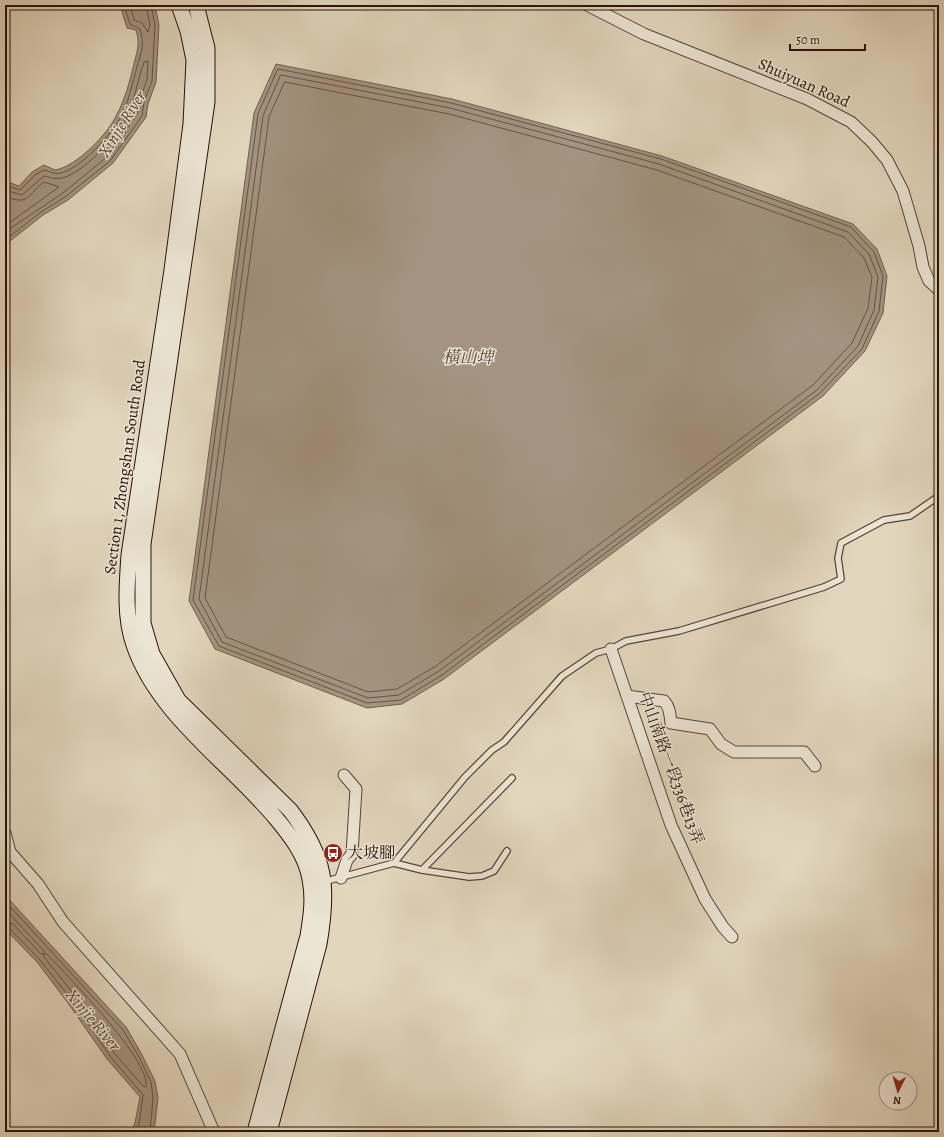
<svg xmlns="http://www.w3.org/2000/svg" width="944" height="1137" viewBox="0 0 944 1137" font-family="Alegreya,'Noto Serif TC',serif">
<rect width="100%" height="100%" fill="#e2d7be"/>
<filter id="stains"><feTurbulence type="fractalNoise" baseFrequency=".005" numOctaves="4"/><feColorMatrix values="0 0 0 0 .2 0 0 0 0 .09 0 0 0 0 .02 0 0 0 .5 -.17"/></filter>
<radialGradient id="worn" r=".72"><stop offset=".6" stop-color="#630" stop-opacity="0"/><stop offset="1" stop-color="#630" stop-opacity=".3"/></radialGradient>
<path fill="#a39481" stroke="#726051" d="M120,5H155L159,25L156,82L148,104L146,117L113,163L68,200L43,215L10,241H5V181L19,186L32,172L44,165L55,170C76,167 109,133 117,114C125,99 129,84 133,68C136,53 141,46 136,30L127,28Z
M276,64L452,99L662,156L853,224L877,249L887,276L883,313L865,351L823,396L444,679L402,704L367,708L215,649L189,601L254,113Z
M5,895L126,1027L141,1053L155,1081L158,1098L154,1132H131L135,1123L140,1097L107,1059L68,1003L37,962L5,929Z"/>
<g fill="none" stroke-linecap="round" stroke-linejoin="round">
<path stroke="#665446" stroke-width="1" d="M130,5L134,20L142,23L148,32L150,25L146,5
M278,69L451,103L661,159L851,227L874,252L883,276L879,311L862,349L820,393L442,675L401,700L367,703L219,646L193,600L258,114Z
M281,75L450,108L659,164L848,232L869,254L878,277L874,310L858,346L817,390L439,671L399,695L368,698L222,642L199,599L263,116Z
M285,82L449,114L657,170L844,237L864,258L872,277L868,308L852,343L813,385L436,666L397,689L368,692L226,637L205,598L269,117Z
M5,185L20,190L35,175L44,170C50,171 54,175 61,173C81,168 111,135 121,117C129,101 132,84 137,67C141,52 145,45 140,29L130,24L124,5
M5,190L22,195L44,176C50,177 55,180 62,178C83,173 114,139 125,120C135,102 137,81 144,62L148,61L147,80L139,101L137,114L107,157L63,193L5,232
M5,196C30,207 27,194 44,182L59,187L5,226
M5,237H9L41,212L65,197L110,161L142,116L144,102L152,81L155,25L151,5
M5,901L123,1030L138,1055L151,1082L153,1098L150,1132
M5,909L44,951V954H41L13,924L5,922
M5,927L9,928L40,960L72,1000L110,1056L143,1095L139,1124L136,1132
M44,954H47C67,976 151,1060 146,1087L143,1086L114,1053L76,997L44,957Z"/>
<g stroke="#564437" stroke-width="8">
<path id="lane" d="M394,863L465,777L492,750L504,742L562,676L596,653L611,649L626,641L679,631L824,587L841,579L838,558L841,543L884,520L910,516L939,496
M422,870L512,778
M323,882L394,863L422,870L469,877L482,876L494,871L507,851"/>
</g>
<g stroke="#564437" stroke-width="13">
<path id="street" d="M587,5L644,34L807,99L851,122L872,142L887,160L903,191L919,246L923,267L929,281L939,290
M611,649L671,825L705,899L723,927L732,937
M627,696L664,701C670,707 670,715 671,723L710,729L721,744L734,752H804L815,766
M5,833L10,852L38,884L63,922L180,1054L214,1132
M341,878L347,860L352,854L356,789L344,775"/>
</g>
<g stroke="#28130a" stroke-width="17">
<path id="secondary" d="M179,5L188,31L194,60L191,124L172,270L129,555C127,584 124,617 134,645C158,715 228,761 275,817C290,835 306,855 310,879C314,899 311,917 308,936L255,1132
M196,5L207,48V102L143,544V623L152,654L178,700L290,810C326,857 329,886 319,944L269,1132"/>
</g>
<use href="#lane" stroke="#ece5d5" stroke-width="5.5"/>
<use href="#street" stroke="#ece5d5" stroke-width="11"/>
<use href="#secondary" stroke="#ece5d5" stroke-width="15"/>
</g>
<defs>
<g id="bus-disc" transform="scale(1)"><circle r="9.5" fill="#8f2418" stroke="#ece5d5"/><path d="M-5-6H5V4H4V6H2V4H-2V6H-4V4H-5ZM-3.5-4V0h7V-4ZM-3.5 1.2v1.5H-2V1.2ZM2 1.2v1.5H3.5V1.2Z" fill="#fff"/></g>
</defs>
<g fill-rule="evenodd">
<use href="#bus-disc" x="333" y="853"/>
</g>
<g text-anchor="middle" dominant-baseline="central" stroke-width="3" stroke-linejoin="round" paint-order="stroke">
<g font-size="16" fill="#28130a" stroke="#ece5d5">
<text transform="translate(804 83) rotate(24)">Shuiyuan Road</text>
<text transform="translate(125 467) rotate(-82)">Section 1, Zhongshan South Road</text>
<text transform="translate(671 768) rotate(70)">中山南路一段336巷13弄</text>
</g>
<g font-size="16" fill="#28130a" stroke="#ece5d5" text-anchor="start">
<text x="347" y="853">大坡腳</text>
</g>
<g font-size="17" font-style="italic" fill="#59473a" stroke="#ece5d5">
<text transform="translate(122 124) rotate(-58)">Xinjie River</text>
<text x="468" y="357">橫山埤</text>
<text transform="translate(93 1020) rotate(50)">Xinjie River</text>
</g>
</g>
<rect width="944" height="1137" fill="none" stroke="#e2d7be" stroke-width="20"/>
<rect x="6" y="6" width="932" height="1125" fill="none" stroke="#28130a" stroke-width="2"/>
<rect x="10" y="10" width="924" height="1117" fill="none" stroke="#28130a"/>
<g transform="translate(898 1091) rotate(185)"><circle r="19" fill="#ece5d5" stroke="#9e9184"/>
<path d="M0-3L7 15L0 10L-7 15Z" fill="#8f2418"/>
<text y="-6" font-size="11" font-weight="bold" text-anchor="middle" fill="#28130a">N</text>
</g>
<path d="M790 44v6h75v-6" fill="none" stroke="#28130a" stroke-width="2"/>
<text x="796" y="44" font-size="12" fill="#28130a" stroke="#ece5d5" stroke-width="3" paint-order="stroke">50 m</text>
<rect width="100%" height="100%" filter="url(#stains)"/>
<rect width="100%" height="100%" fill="url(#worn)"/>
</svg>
